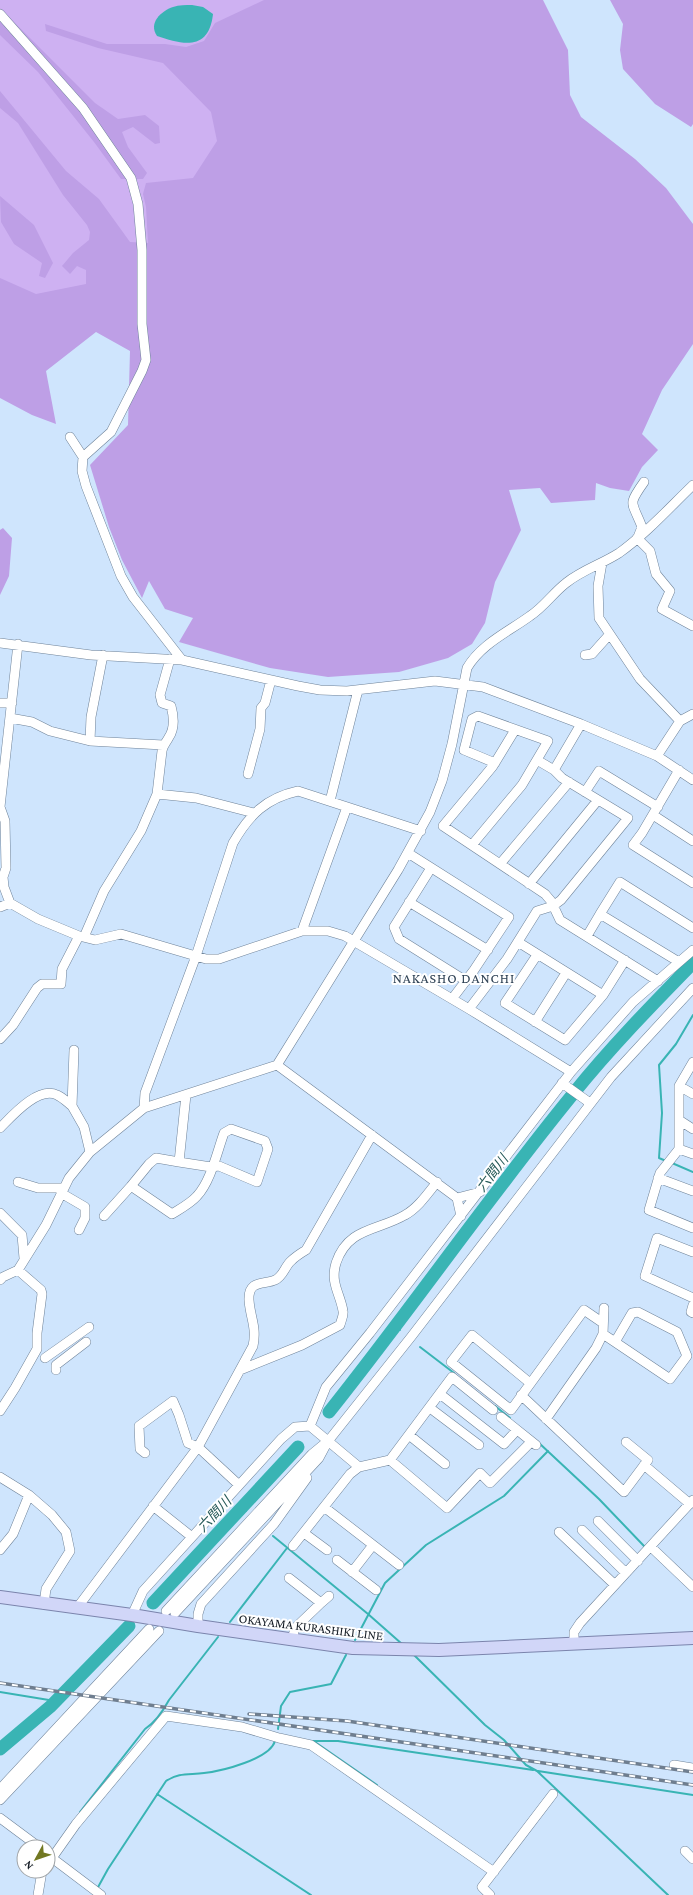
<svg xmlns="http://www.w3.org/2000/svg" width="693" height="1895" viewBox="0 0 693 1895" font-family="'Crimson Pro','Noto Sans JP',serif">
<rect width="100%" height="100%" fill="#cfe5fd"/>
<path fill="#ceb1f2" d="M0,0H266L205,42L163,62L213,111L219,142L151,246L128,244L65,173L0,93Z
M0,106L20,122L88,224C96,241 86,249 77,264L88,269L89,286L36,297L0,281Z"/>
<path fill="#be9fe6" d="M264,0H543L568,50L570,95L581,117L635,159L666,188L693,224V344L662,390L642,434L658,450L642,467L629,491L610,488L596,483L595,500L551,503L540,488L509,490L521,530L495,582L485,623L472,644L448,658L399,672L328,677L270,668L179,642L193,618L165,609L149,581L142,598L122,560L109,527L90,465L128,425L130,351L96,332L46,371L56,424L32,415L0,398V278L36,294L86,284V270L77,266L70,274L62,266L73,253L89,240L90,232L87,225L63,195L18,123L0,108V91L66,171L99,199L130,242L148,243L146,207L143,194L146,183L193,178L217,141L211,112L163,63L98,48L46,31L45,24L107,44H165L186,47L204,41L215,23Z
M610,0H693V124L691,127L655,104L623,69L620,50L623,24Z
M0,8L95,103L118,119L145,115L159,126L160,143L155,144L133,127L122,132L128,147L147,173L143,179H121L94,142L38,72L0,35Z
M0,196L34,225L53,263L45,278L39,276L42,263L14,244L1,222Z
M3,528L12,538L9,576L0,595V530Z"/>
<path fill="#39b4b4" d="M192,5L203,7L213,14C209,51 183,45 157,36C148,23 161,11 173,7C179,5 186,5 192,5Z"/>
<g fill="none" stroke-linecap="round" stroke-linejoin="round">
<path stroke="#39b4b4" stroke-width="2" d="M666,1161L659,1158L662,1113L659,1065L676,1044L693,1015
M672,1163L693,1172
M396,1327L400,1330
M420,1347L454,1373
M495,1406L510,1418
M539,1443L599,1499L644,1546
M241,1507L246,1511
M273,1536L368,1614L402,1644
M230,1622L287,1548
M355,1640L385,1583L426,1545L504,1496L548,1451
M413,1654L485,1725L504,1740L526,1765L537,1771L668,1895
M0,1692L55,1701
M278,1729L281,1706L290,1692L331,1684L346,1655
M312,1741H338L533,1770
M315,1742L377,1785
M538,1771L693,1795
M157,1794L311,1895
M80,1812L145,1729C156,1722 163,1711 169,1700L218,1637
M97,1889L108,1869L166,1781C179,1772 190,1775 204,1773C222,1771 270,1759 275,1741"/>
<path stroke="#39b4b4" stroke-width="13" d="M329,1412C412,1308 488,1198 573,1094C610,1048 651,1006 693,963
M153,1603L298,1447
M0,1749L51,1706L129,1626"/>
<g stroke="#6f8399" stroke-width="10">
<path id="minor" d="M0,14L83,108L131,178L138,204L142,250V324L146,360L142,371L111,432L83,457L82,471L86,486L121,576L133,597L182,660
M70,437L83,457
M638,537L642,527C632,501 627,506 644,482
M637,538L650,551L656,574L670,591L662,609L693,626
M602,563L598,586L599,618L640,679L680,721
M0,643L91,655L182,660L298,686L320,690L347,691L435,681L483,687L581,724L657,756L693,780
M18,644L0,807L5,821L6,868L3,877L4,887L10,903L38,919L79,936L95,940L121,934L206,959H219L302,931H328L345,936L469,1009L571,1072
M585,655L592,654L609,635
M170,659L160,695L162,703L171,706C174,717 175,728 169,737C166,743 163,745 162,751L157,794L196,798L254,813
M0,703H12
M10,718L32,722L50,731L90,741L163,745
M515,730L493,766L443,826L545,894L551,901L560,920L658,981
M90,741L91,717L103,655
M657,756L680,721L693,714
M554,770L581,724
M679,770L642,833L633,845L693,883
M248,774L260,729L261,708L265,703L271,680
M585,792L599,771L658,807
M330,801L358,690
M653,815L693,841
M472,845L522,785L548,741L478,716L472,719L464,750L495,763
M408,853L509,917L474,970L452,999
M500,864L569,782
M431,868L394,927L399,939L466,981
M529,884L598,800
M409,902L488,950
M0,907L10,903
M302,931L347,807
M587,936L600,914
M84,937L104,891L141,831L157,794
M518,942L603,995
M537,955L505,1003L565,1040L603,995L625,960
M679,962L600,914L620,882L693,928
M469,1009L507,959L537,911L553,906L561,900L628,818L562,778L554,770L537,760
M535,1022L566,973
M0,1039L13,1025L37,988L42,984H61L62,969L79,936
M74,1050L72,1106L84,1127L90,1152
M693,1062L679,1086V1149L660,1173L649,1210L693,1228
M277,1065L457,1198L461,1216
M562,1083L590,1103
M679,1086L693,1094
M144,1108L145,1093L196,956L233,843C249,815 266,798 298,791L421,831
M679,1120L693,1129
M0,1128C12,1116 38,1086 57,1095C62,1097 67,1102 72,1106
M679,1149L693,1154
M179,1162L211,1167L219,1166L257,1182L268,1149L265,1141L231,1129L224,1133C217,1152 211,1181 197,1196C191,1203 180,1209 172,1214L131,1186L149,1164L156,1158L179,1162L186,1095
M658,1178L693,1191
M18,1182L38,1188H63
M61,1193L85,1207V1218L79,1230
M457,1198L480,1192
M0,1213L22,1235L24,1258
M104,1216L131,1186
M693,1252L657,1238L645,1276L693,1298
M0,1280L3,1277L18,1270L46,1225L69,1178L90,1152L144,1108L277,1065L398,870L430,812L442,781L452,744L467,668C481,644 508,632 530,616C544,607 553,593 566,583C582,570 602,564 619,553C646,534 669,508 693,485
M693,1305L691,1312L693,1313
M603,1334L670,1379L687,1356L677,1332L638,1312L632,1313L615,1342
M45,1358L89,1327
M56,1370V1365L86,1342
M240,1370L302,1345L340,1325C341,1321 344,1315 343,1311C340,1293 330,1283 336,1263C348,1227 378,1231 405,1215C418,1208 428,1193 437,1182
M530,1383L472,1335L451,1362L511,1410L584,1310L603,1323
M440,1394L504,1444L517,1430
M521,1395L624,1492L648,1460L626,1442
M430,1408L479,1445
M0,1411L15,1388L37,1349V1333L42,1294L41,1290L18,1270
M501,1417L536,1445
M546,1419L596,1348L603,1334L604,1308
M310,1426L326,1387L370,1333L571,1072L633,1002L693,950
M409,1435L445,1464
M145,1453L140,1449L139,1426L173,1401L179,1415L188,1443L198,1447L239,1485
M390,1460L447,1508L480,1473L490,1483L531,1442
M644,1465L690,1504
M0,1477L29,1495L52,1515L66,1532L70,1551L46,1589L44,1604
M153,1506L192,1537
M324,1507L399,1565
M598,1521L638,1561
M582,1530L626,1573
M559,1532L615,1585
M304,1533L327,1550
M293,1546L350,1474L359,1467
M651,1547L693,1587
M0,1550L13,1534L29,1495
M337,1560L376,1590
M352,1572L373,1545
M289,1578L321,1603L295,1628L292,1640
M321,1603L329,1596
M77,1608L198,1447L253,1346C257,1327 250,1317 249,1300C248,1279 265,1285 275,1280C283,1277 285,1266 291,1261C295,1257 301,1253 306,1250L372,1135
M166,1611L312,1454L329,1440L411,1337L611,1077L693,988
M175,1613L319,1458L327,1443
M132,1615L143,1591L281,1439L295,1427L310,1426L359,1467L390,1460L452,1377L493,1410
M198,1626V1614L201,1604L274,1524L307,1478
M574,1643V1632L580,1623L693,1500
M674,1765L693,1768
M0,1789L149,1629
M0,1800L159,1631
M0,1818L39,1847
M685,1851L693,1859
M48,1855L101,1895
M52,1858L76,1824L166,1716L242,1727L279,1738L311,1745L494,1872
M38,1895L42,1871
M490,1895L482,1887L553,1794"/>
</g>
<g stroke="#7b84ac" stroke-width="14">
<path id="major" d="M0,1597L132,1615L198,1626L353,1648L439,1650L693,1638"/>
</g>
<use href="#minor" stroke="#fff" stroke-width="9"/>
<use href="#major" stroke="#d1d6f8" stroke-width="12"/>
<g stroke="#6f7e8f" stroke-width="3.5">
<path id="rail" d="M0,1683L693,1785
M249,1714L347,1721L693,1772"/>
</g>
<use href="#rail" stroke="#fff" stroke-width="2" stroke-dasharray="6" stroke-linecap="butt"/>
</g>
<g text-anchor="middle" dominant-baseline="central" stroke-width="4" stroke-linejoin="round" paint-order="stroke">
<g font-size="13" fill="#151d26" stroke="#fff">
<text transform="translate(311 1627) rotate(7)">OKAYAMA KURASHIKI LINE</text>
</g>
<g font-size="14" letter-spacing="1" fill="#304356" stroke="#fff">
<text x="454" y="978">NAKASHO DANCHI</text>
</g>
<g font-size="14" font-style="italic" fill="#275a59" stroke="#fff">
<text transform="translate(492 1173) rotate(-53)">六間川</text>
<text transform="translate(214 1514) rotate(-47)">六間川</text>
</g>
</g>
<g transform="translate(36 1859) rotate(230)"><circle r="19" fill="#ffffff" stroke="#a1a5a8"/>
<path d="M0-3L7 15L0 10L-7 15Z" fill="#727822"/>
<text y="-6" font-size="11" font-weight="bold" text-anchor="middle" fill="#151d26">N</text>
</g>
</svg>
